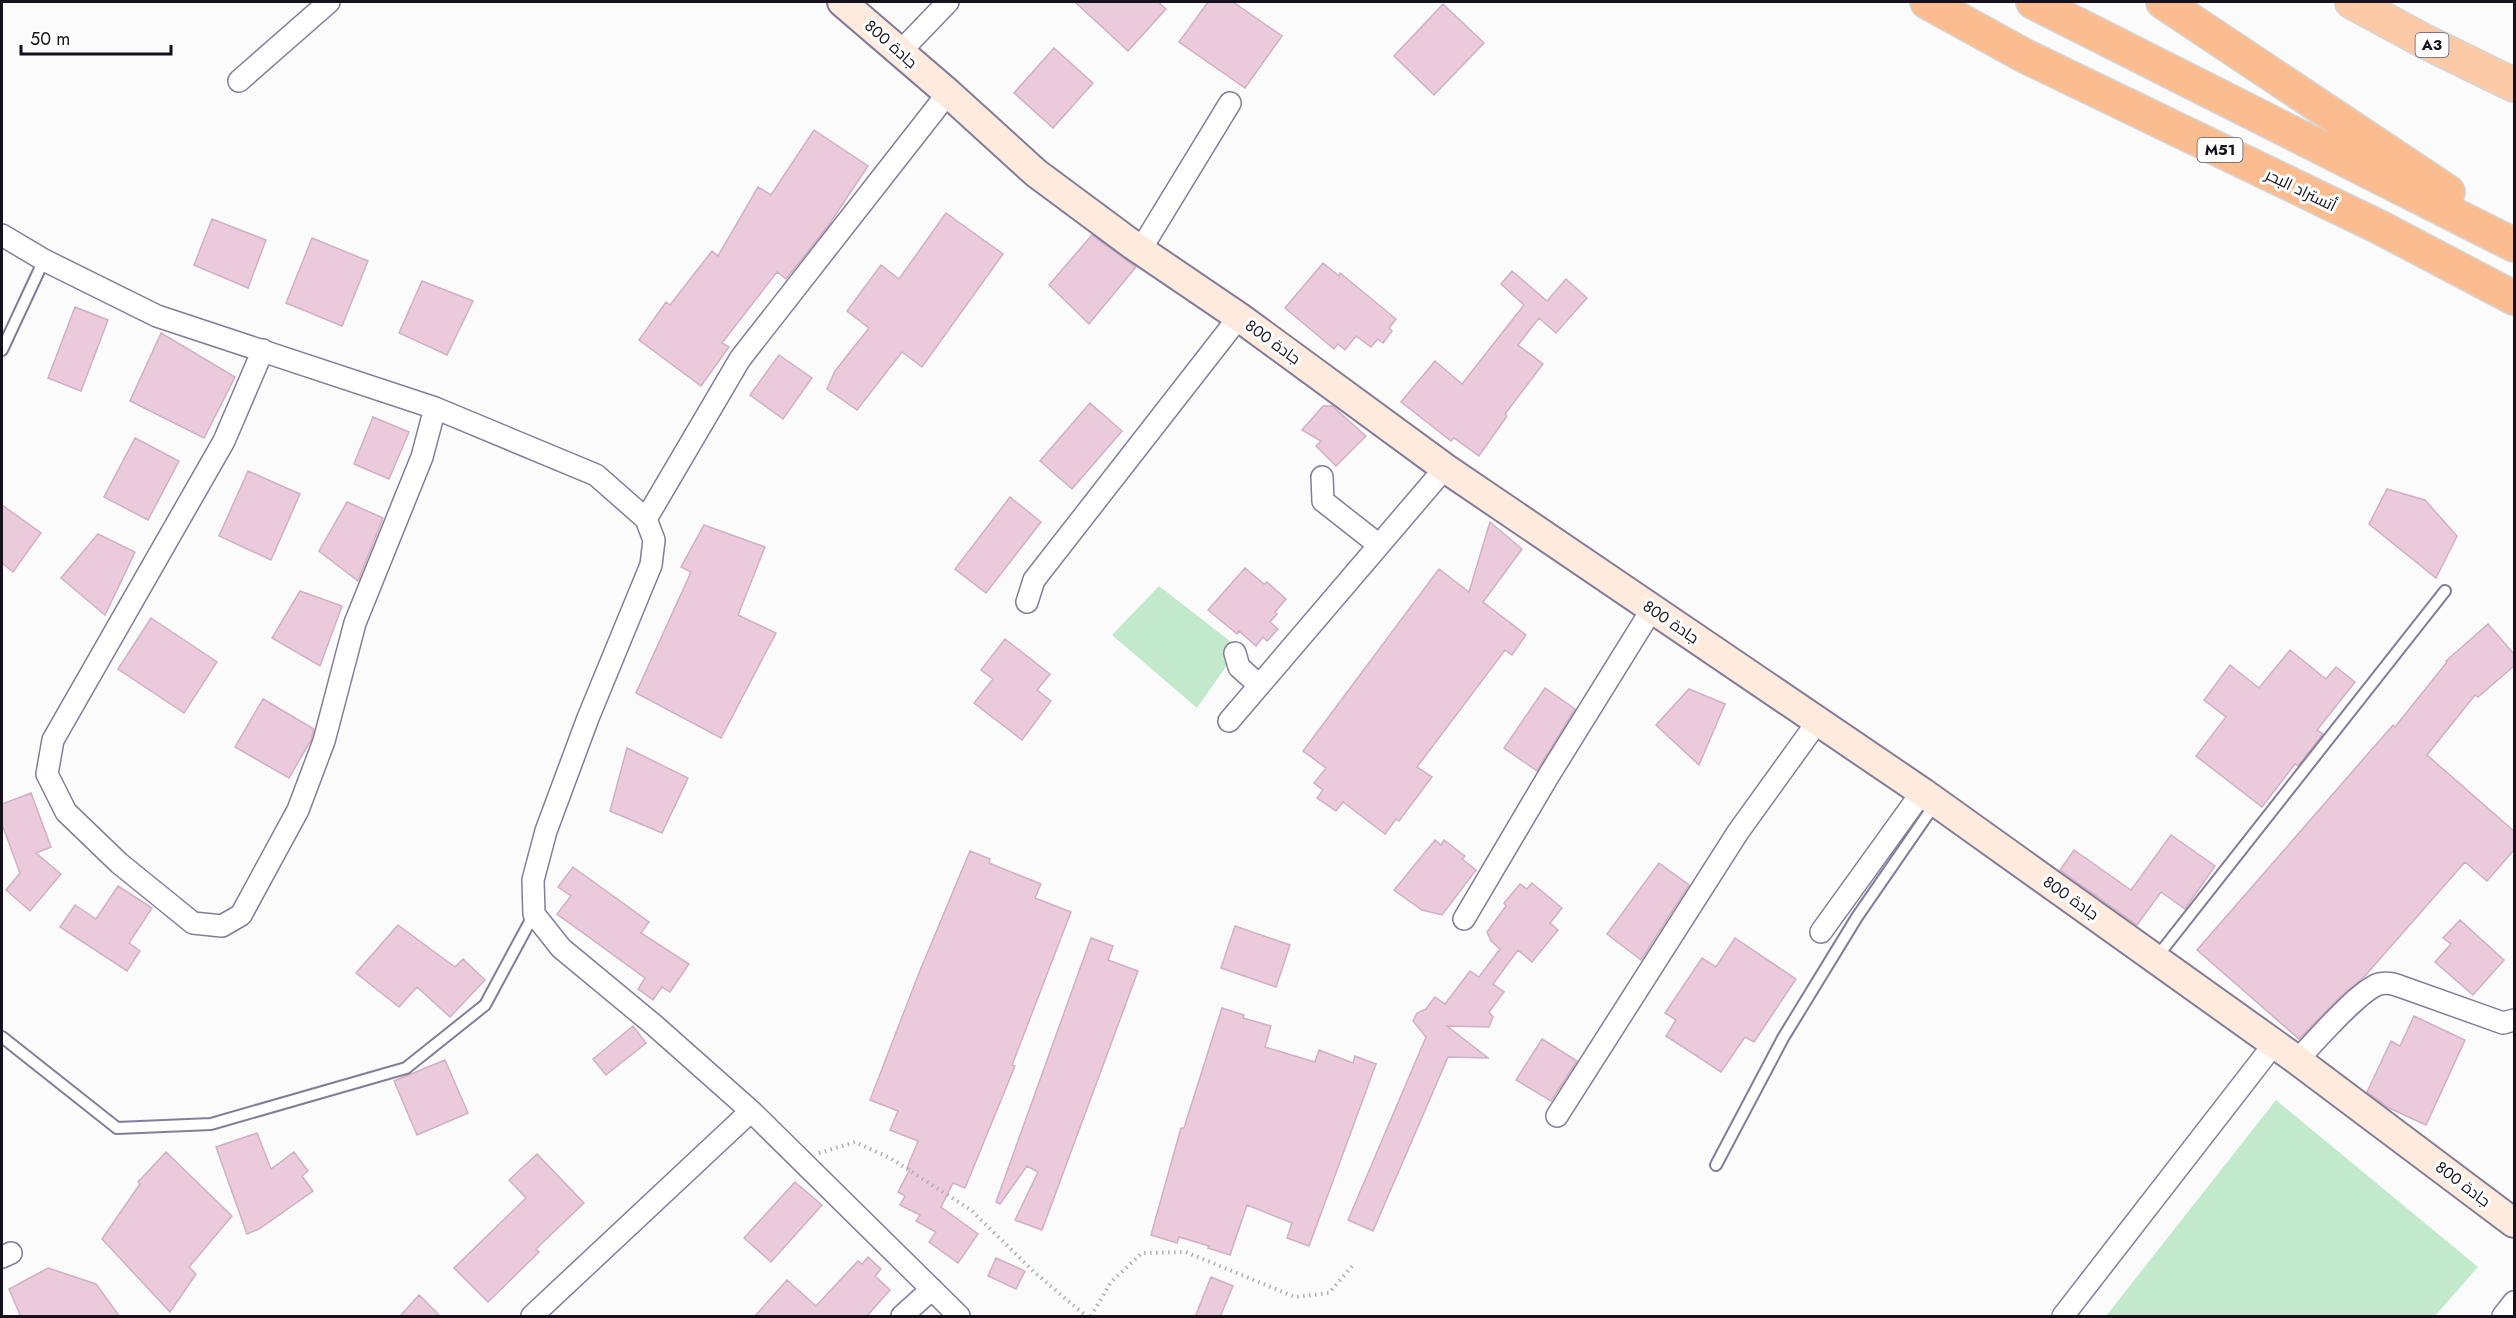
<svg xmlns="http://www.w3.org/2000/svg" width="2516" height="1318" viewBox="0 0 2516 1318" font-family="Jost,Cairo,sans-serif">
<rect width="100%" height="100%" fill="#fbfbfb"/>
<path fill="#c3e9cd" d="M1159,586L1239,648L1197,708L1112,635Z
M2276,1100L2478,1267L2435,1316H2106Z"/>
<path fill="#ebcadc" stroke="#d1b0c3" stroke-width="1.5" d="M1075,2H1158L1166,9L1128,51Z
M1208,2H1233L1282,36L1245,88L1179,42Z
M1443,4L1484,43L1434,95L1394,56Z
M1054,48L1093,83L1053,128L1014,93Z
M814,130L868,166L828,226L786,279L777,272L722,343L729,347L701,386L639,340L666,302L670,305L712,251L718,256L758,187L771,195Z
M946,213L1003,254L922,367L902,352L857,410L827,389L835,371L869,328L847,311L881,265L899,279Z
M212,219L266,240L248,288L194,265Z
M1092,235L1136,267L1089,324L1049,285Z
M312,238L368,261L342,326L286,303Z
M1323,263L1339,276L1340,273L1396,319L1389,328L1392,331L1383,343L1378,339L1371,347L1356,336L1345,350L1338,344L1334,349L1285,308Z
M1512,271L1547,301L1566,279L1587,298L1556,333L1539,318L1518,345L1543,364L1505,414L1507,416L1479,456L1454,438L1451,441L1401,402L1435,361L1462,384L1524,305L1501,284Z
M422,281L473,301L447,355L399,333Z
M75,307L108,320L81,391L48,378Z
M161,333L235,377L204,438L130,401Z
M779,355L812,378L783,419L750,395Z
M1090,403L1122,431L1072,489L1040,461Z
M1323,406H1332L1366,436L1336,466L1316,446L1321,441L1302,430Z
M373,417L409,432L389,479L354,464Z
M135,438L179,461L148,520L104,497Z
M248,471L300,494L271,560L219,536Z
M2387,489L2425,500L2457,536L2436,578L2369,524Z
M1010,497L1041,522L986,593L955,569Z
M347,502L383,518L358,581L319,551Z
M2,505L41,533L13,572L2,563Z
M1490,522L1522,549L1483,602L1526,635L1512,655L1505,650L1417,767L1432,777L1399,821L1396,819L1385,834L1343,802L1336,811L1317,798L1323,790L1314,783L1326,768L1303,751L1439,569L1469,592Z
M704,525L765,547L738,615L776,633L721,738L636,693L691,572L681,567Z
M98,534L135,552L105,615L61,578Z
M1245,568L1264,584L1267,582L1286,599L1275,612L1277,614L1270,622L1278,629L1267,641L1263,637L1256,646L1239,631L1237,634L1208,610Z
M300,591L342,606L320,666L272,638Z
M151,618L217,662L184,713L118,669Z
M2488,624L2514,654V666L2478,697L2475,695L2427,755L2514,831V850L2487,881L2465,862L2364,977L2340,997L2299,1039L2197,950L2393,725L2395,727L2447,662L2446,661Z
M1005,639L1050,674L1037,690L1051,701L1022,740L974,703L993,679L981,670Z
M2290,650L2326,679L2336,667L2355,682L2317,730L2323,734L2298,766L2295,764L2262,807L2196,756L2226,717L2204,700L2230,665L2259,688Z
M1545,688L1575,709L1537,771L1504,748Z
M1689,689L1725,704L1699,765L1656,725Z
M263,699L314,729L311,740L289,778L235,747Z
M627,748L688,778L662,833L610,811Z
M31,793L51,847L36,853L61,874L30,911L6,890L20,873L2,824V804Z
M2171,835L2215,866L2185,909L2161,892L2137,925L2060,870L2074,850L2131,890Z
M1435,840L1441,845L1444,840L1465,856L1462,859L1476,870L1442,915L1422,910L1394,890Z
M970,851L990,859L989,863L1041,884L1035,898L1071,912L1012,1065L1015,1066L965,1188L953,1183L941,1207L978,1234L958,1263L929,1242L936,1232L916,1221L920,1215L900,1205L905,1196L898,1192L910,1169L907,1168L918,1141L890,1130L898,1111L870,1100L919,973Z
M1659,863L1689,885L1641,960L1607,934Z
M573,867L649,922L641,933L689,964L670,992L662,987L653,1000L638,989L645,978L557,914L571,896L558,887Z
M1532,883L1562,908L1550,923L1558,930L1532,962L1518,950L1493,984L1504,992L1489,1012L1493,1017L1489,1027L1447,1026L1488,1058L1448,1057L1373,1231L1348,1220L1426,1037L1413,1021L1417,1013L1426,1009L1435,997L1445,1004L1470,971L1479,977L1500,949L1491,941L1487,932L1506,906L1504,903L1520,884L1527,889Z
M118,886L152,908L129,943L140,951L127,971L60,927L75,905L96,919Z
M2460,920L2504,960L2473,995L2435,962L2451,944L2443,938Z
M398,925L455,967L463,959L485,980L450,1017L417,987L399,1007L356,973Z
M1235,926L1290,945L1276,987L1221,968Z
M1091,938L1113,946L1108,960L1138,971L1042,1230L1015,1220L1038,1172L1027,1166L1000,1204L996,1202Z
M1735,938L1796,979L1754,1042L1745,1037L1721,1072L1666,1036L1676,1020L1665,1013L1702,958L1716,967Z
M1222,1008L1244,1015L1243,1018L1271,1026L1265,1047L1315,1062L1319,1050L1353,1063L1355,1056L1376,1064L1309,1246L1287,1238L1292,1223L1247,1205L1230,1255L1208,1248L1209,1246L1179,1237L1177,1243L1151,1235L1181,1128H1184Z
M2414,1016L2465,1040L2426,1125L2389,1108L2367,1092L2391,1041L2400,1046Z
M633,1026L646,1043L606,1075L593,1059Z
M1542,1039L1577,1061L1551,1101L1516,1080Z
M445,1060L468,1113L417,1135L394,1081Z
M257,1133L271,1169L294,1152L308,1171L302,1176L313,1191L259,1229L247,1234L216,1147Z
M166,1152L232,1216L189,1267L196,1274L170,1312L102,1239L140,1184L138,1182Z
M537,1154L584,1203L536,1249L539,1252L488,1302L454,1268L526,1198L509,1180Z
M795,1182L822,1205L771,1262L744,1238Z
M868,1257L881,1269L875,1276L890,1290L866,1317H754L787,1280L816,1306L858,1261L862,1264Z
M996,1258L1025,1271L1016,1289L988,1276Z
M48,1268L96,1284L120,1317H21L9,1289Z
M1211,1277L1233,1286L1220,1317H1195Z
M419,1295L441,1317H399Z"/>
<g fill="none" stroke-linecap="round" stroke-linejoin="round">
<g stroke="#847d9a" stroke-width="14">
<path id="service" d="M2,350L44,260
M2156,958L2445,591
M2,1037L117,1128L211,1124L406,1068L485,1005L534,914
M1716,1165L1783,1038L1857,917L1935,804"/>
</g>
<g stroke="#847d9a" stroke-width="24">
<path id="minor" d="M900,52L948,2
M239,81L329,2
M2,235L44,260L157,316L435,408L596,475L646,519L654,540L651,565L588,718L546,831L533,880L534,914L561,948L654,1025L751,1111L959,1316
M1141,249L1230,103
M263,350L224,441L53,740L47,774L66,812L119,863L193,923L222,926L241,915L298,810L324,741L355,623L422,457L435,408
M1322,477L1323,501L1379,545
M646,519L740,359L948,93
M1027,602L1034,580L1239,317
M1235,653L1239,667L1259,685
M1229,721L1445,468
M1464,919L1549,775L1652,609
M1821,932L1922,792
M2297,1060C2315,1042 2358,991 2379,984C2388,982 2394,984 2402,987L2503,1023L2514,1020
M1557,1116L1738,832L1818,721
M2,1257L11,1253
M532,1316L751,1111
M902,1316L932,1289
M2063,1316L2274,1044
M2503,1316L2514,1302"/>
</g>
<g stroke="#847d9a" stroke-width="32">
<path id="secondary" d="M842,2L948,93L1036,173L1133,245L1239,317L1445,468L1922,792L2297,1060L2514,1223"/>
</g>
<g stroke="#d5d4d6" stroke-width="36">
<path id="trunk" d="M2352,2L2424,41L2514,85"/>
</g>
<g stroke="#d5d4d6" stroke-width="36">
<path id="motorway" d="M1927,2L2025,56L2379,227L2514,298
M2033,2L2514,245
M2163,2L2448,192"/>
</g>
<path stroke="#b0afb2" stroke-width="4" stroke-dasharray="1.5 4.5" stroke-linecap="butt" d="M819,1153L855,1142L890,1158L971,1210L1033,1271L1086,1316
M1091,1316L1111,1282L1142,1253L1186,1252L1295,1297L1329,1293L1353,1265"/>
<use href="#service" stroke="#fff" stroke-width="10"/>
<use href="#minor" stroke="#fff" stroke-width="21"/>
<use href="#secondary" stroke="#feebdd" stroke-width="28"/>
<use href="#trunk" stroke="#fccaa6" stroke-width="33"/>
<use href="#motorway" stroke="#fbbd8f" stroke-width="33"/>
</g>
<g text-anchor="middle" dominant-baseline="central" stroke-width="6" stroke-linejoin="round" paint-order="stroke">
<g fill="#fff" stroke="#5b5961" stroke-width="1.5">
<rect x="2415.5" y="33" width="33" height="24" rx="4.5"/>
<rect x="2197.5" y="138" width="45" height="24" rx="4.5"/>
</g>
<g font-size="15" font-weight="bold" fill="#15121d">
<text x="2432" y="45">A3</text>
<text x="2220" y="150">M51</text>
</g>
<g font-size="16" fill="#15121d" stroke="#fff">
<text transform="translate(891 44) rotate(41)">جادة 800</text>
<text transform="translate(2301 190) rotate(26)">أتستراد البحر</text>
<text transform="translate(1273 342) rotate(36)">جادة 800</text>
<text transform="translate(1671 622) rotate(34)">جادة 800</text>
<text transform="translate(2071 898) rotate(35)">جادة 800</text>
<text transform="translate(2463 1184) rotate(37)">جادة 800</text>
</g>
</g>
<rect width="2516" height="1318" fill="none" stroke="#15121d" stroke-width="6"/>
<path d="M21 45v9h150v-9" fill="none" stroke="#15121d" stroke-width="3"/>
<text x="30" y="45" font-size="18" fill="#15121d" stroke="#ffffff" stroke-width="4.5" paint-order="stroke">50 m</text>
</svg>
